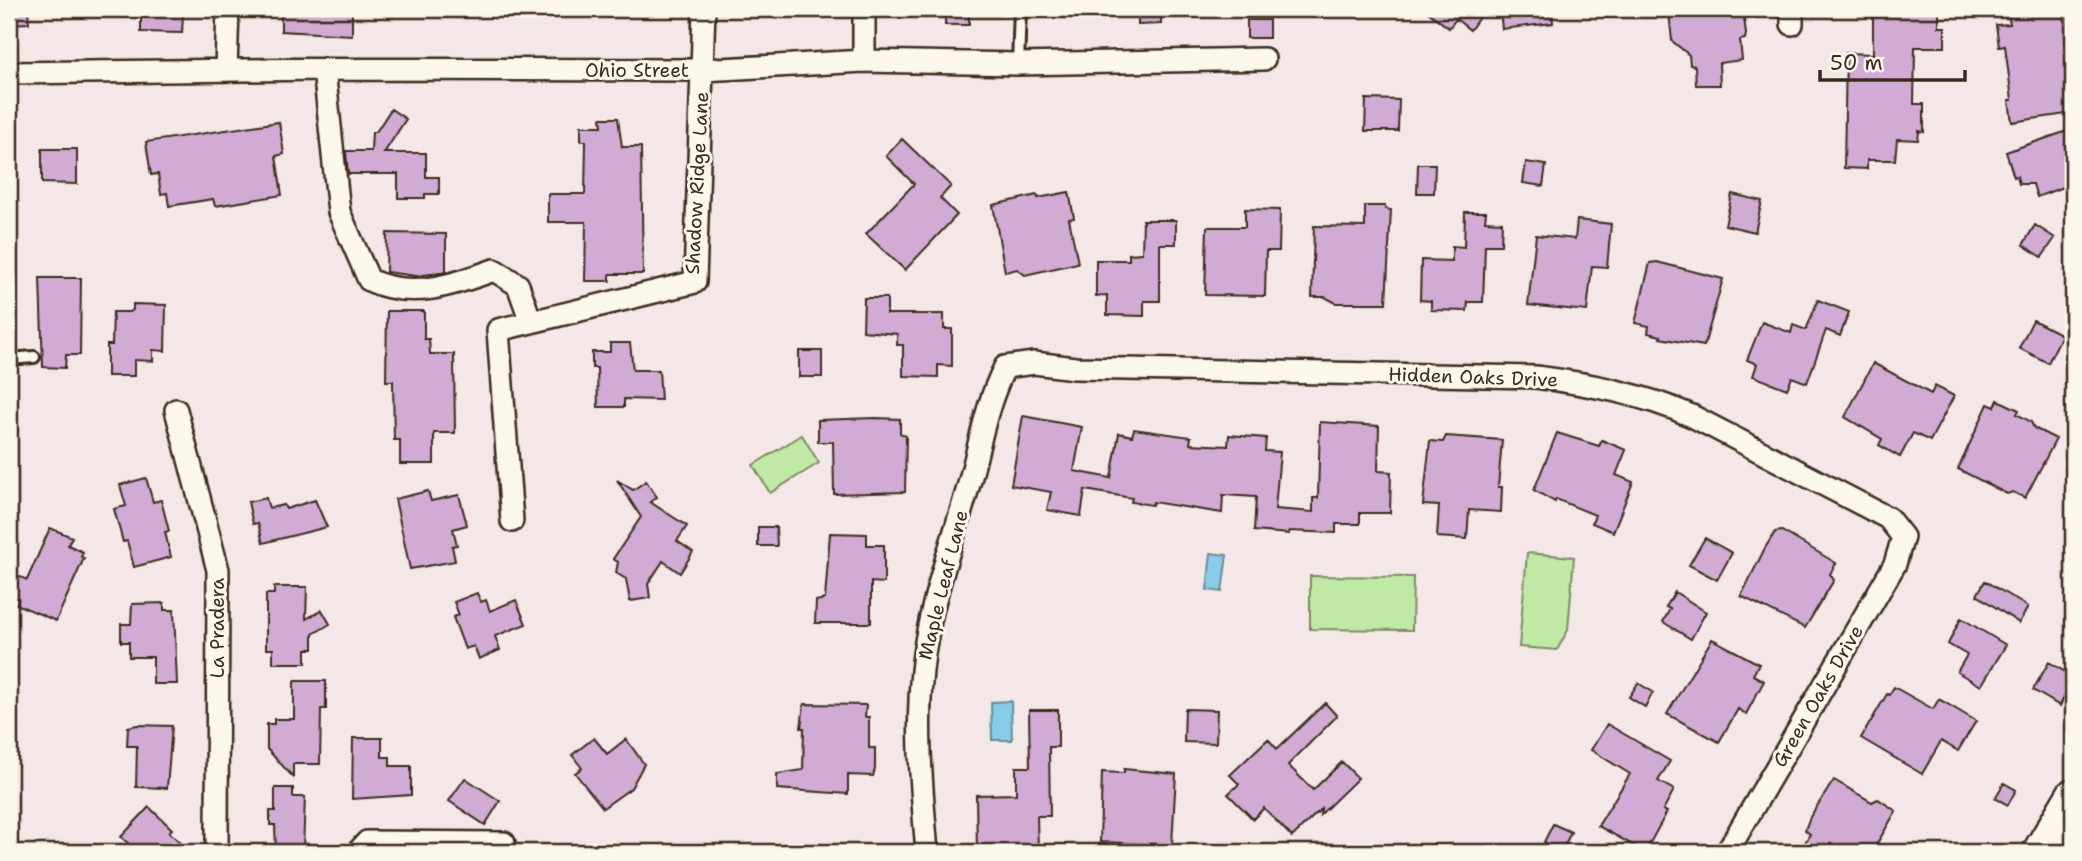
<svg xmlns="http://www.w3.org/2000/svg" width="2082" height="861" viewBox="0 0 2082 861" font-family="'Shantell Sans',sans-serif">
<rect width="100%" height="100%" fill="#f3e8e7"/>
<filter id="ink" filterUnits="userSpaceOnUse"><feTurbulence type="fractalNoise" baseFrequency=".0143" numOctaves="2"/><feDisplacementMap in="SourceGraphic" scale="14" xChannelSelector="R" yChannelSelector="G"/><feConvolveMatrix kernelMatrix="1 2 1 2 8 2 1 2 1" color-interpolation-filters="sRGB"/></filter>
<g filter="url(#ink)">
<path fill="#bfe9a5" stroke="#7d8a62" stroke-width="2" d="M802,435L819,463L770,493L753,465Z
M1527,553L1574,557L1568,630L1557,650L1519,647Z
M1310,576L1413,577L1412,630L1310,629Z"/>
<path fill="#87cce8" stroke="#698b97" stroke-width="2" d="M1211,553L1227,555L1222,592L1207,590Z
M1011,701L1012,740H992L991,702Z"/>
<path fill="#d1abd4" stroke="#3b2a1e" stroke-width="2" d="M9,9H28L29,23L9,24Z
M141,9H178V14H183L182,33L141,32Z
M281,9H352V35L281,31Z
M945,9H969V25H945Z
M1138,9H1161V24L1138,25Z
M1424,9H1485L1470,30L1456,19L1449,28Z
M1500,9H1552L1553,23L1502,29Z
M1698,9H1743L1746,34L1745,39L1740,40L1742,60L1719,63L1720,85H1696L1695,66L1690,65L1689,55L1672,41L1669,12Z
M1873,9H1939V27H1945V47H1915L1914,104H1924V132L1919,131L1918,140L1897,139L1895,160H1867V169L1844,168L1846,53L1873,54Z
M2016,9H2067L2073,113L2012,122L2009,100H2012L2005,46L1999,47L1996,25L2010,24L2008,14L2017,13Z
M1247,20H1269V38H1247Z
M1366,99L1399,100L1398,131H1365Z
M391,109L406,119L384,153H426V177H439V194H425V198H398V174H348L346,151H371L372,132H376Z
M601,118H618L622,147H641L643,274H610V281H585L586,222H548V194H585L586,141H581V126H602Z
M279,122L284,154L276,156L282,195L215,206L213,199L169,206L167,193L161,194L158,174L151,175L146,142Z
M2073,129V183L2037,197L2033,184H2019L2017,176L2014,177L2006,152Z
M902,139L951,186L940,198L957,215L905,270L866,234L914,184L886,156Z
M42,149H77V184L42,183Z
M1526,162L1546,165L1543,186L1523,183Z
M1418,164H1435L1434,193H1417Z
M1069,192L1074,218L1069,219L1078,263L1025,275L1017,269L1005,272L993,205L1037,195L1038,198Z
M1732,194L1762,201L1755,232L1725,225Z
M1365,206H1385V209L1391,210L1386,303H1336L1325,297H1312L1314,226L1365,227Z
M1245,209L1280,210L1279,251H1266L1265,296L1205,295L1207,227H1245Z
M1465,212H1486L1485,221L1502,222L1501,245H1485L1483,302H1468L1467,311L1431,310V301L1420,300L1421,260L1452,261V246L1464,247Z
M1143,220H1176V244H1160V301H1144V316L1107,315V295L1096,296V260H1129V254L1142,253Z
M1577,220L1611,224L1607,267L1592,266L1587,311L1528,305L1536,235L1575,239Z
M2035,225L2055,238L2042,257L2023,245Z
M387,233L446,234V272L416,276L386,272Z
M1657,262L1723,279L1704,346L1660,338L1661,336L1648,333L1649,326L1635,323L1650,263Z
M40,278H81L80,355H66L65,368L43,367Z
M864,298H887V314H944V329H952V366L938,365V377L903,376V345H897V334L863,331Z
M1818,300L1849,312L1840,336L1826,330L1807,383L1792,377L1787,389L1753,376L1757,364L1747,360L1762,322L1791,333L1793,325L1806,330Z
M133,304L166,305L165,351L153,350V361L134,360V376H107V345H112L113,312H129L133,310Z
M387,311H424V339H429L430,354H454L455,433H434V464H400V440H394L393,381H386Z
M2033,320L2062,335L2048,363L2019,348Z
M610,343H630L633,370H659L661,400L624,399V407H598L597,368H592V352H610Z
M799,351H822V377H799Z
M1873,363L1931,394L1935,386L1954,396L1930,441L1913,433L1900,457L1879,445L1882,439L1845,417Z
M1998,400L2019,410L2017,414L2031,422L2034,428L2056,439L2025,498L2013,492L2007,494L1958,469L1988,404L1995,407Z
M1023,416L1082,427L1074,471L1111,478L1119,433L1132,436L1134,429L1191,437L1190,444L1228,446L1229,435L1266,438L1265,451L1280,452L1275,509L1313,512V498H1318L1320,422L1379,426L1378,471L1391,472L1390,513H1360V524H1336V533L1289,531V534L1254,531L1256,497L1223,495L1222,513L1153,502L1152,505L1131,502L1132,498L1085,490L1081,516L1047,510L1051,492L1011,485Z
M875,418L900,419V433L906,436L905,492L834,494L833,442H818V420Z
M1557,433L1599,446L1602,440L1626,450L1616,475L1633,482L1613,532L1592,523L1595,515L1556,499L1555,502L1534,490Z
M1446,436L1502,440L1498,487H1502L1501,512L1469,510L1467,539L1437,537L1439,506L1423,505L1430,441L1443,442Z
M146,478L153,502L161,500L169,531L165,532L171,557L134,567L127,541L123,542L114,509L126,506L120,485Z
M617,480L633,490L646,481L657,497L650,502L687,526L677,541L693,552L680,573L663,561L648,584L650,598L630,601L626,579L616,573L618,562L613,559L641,517Z
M428,491L431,501L459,495L467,525L453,529L457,545L452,546L455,561L410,569L395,499Z
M266,498L269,508L284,505L286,509L315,500L327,527L263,543L258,523L253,524L248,502Z
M758,527H776L777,546H758Z
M50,528L72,537L68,545L83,552L81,557L84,558L56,621L16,604L18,599L9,595V572L27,580Z
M1782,531L1836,563L1830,574L1834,580L1805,628L1741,596L1765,548L1775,532Z
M830,533L867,534V545H884V583L871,582V623H815L816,601L825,599Z
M1705,538L1732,553L1717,580L1689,565Z
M1985,581L2028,607L2019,623L1977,595Z
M274,587H307L306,619L322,610L330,624L313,634V649H306V663H273V649H266V594H274Z
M1675,592L1706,612L1691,639L1663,622L1670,609L1666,607Z
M477,593L481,602L486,600L490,611L516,600L526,624L495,636L500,650L479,659L474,646L465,649L453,617L459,615L454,602Z
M164,603V610H174L177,684H153V657H129V642H121V624H131L132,604Z
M1961,618L2006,645L1981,686L1957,672L1967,655L1948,644Z
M1712,639L1759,664L1753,675L1764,681L1746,714L1738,709L1719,742L1667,714Z
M2049,662L2073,677L2060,706L2033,690Z
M294,681H326V709H321L320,764H293V777L267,749V724H274V719H294Z
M1638,683L1653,692L1645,707L1629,697Z
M1894,687L1933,709L1939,699L1976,721L1958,751L1941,741L1922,774L1861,738L1887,694L1889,695Z
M1325,703L1337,716L1288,765L1313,790L1342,762L1358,778L1320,815L1321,809L1292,837L1264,808L1253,819L1228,794L1239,784L1230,775L1268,739L1277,749Z
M804,704L866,705L865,717H869V748H875V769L873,776L848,775V794L777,789V774L803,770L804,728H801Z
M1185,709L1217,710L1216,743L1184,742Z
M1029,710H1058V747H1049L1050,816H1037L1038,852H977L976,795L1016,794V767H1030Z
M1607,724L1670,761L1658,781L1674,790L1663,810L1667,812L1645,852L1598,826L1630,774L1591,750Z
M137,725L172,726L167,788L136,787L137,746H127L128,727Z
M353,738H382V757H390V766H411V795L352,799Z
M594,738L607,754L626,739L644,764L631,788L603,808L575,773L582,768L572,755Z
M1124,769L1176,774L1172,845L1100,842L1102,772L1124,773Z
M465,778L500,801L485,825L449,801Z
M1834,780L1872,802L1878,799L1896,811L1872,852H1813L1803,846L1810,834L1805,830L1810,817Z
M2004,783L2016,790L2008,805L1995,798Z
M275,788H293V797H305L303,850L276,852L275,825H270V811H275Z
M149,807L172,829L169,832L180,842L170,852H138L121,837Z
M1553,824L1571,832L1562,851L1544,842Z"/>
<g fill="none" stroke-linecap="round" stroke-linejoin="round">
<g stroke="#3b2a1e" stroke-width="16">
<path id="service" d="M1018,64L1020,9
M9,359L34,357"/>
</g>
<g stroke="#3b2a1e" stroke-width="26">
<path id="minor" d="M1792,24V9
M864,61V9
M324,69L339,212L369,280C411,300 453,285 494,270L518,285L531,322
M226,70L228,9
M9,73L324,69L703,70L864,61L1018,64L1264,59
M176,410L218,570L217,852
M512,521L498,330L695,282L704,9
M358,852L367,842L504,843
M927,852C922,792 916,731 922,671C928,607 952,545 969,484C980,444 986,404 1005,367L1034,363L1075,368L1536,377C1590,384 1642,394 1692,416L1888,518L1903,537L1895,564L1727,852"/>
</g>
<g stroke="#3b2a1e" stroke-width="37">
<path id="secondary" d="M2039,852L2073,795
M2072,852L2073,850"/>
</g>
<use href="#service" stroke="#fbf7ec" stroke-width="10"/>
<use href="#minor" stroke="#fbf7ec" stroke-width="21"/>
<use href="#secondary" stroke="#fbf7ec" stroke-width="32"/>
</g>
</g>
<g text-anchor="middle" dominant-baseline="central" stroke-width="6" stroke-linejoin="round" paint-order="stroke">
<g font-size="19" fill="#3b2a1e" stroke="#fbf7ec">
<text x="637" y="70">Ohio Street</text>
<text transform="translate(697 183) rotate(-87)">Shadow Ridge Lane</text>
<text transform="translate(1473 377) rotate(2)">Hidden Oaks Drive</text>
<text transform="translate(943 585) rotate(-76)">Maple Leaf Lane</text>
<text transform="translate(217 628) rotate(-90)">La Pradera</text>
<text transform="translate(1818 696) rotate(-60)">Green Oaks Drive</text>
</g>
</g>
<rect width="2082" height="861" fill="none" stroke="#fbf7ec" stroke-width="35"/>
<rect x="18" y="18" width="2047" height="826" fill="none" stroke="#3b2a1e" stroke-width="2.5" filter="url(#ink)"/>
<path d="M1820 70v10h145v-10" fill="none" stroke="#3b2a1e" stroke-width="3.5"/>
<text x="1830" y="70" font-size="21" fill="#3b2a1e" stroke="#fbf7ec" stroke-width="5" paint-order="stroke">50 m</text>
</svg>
